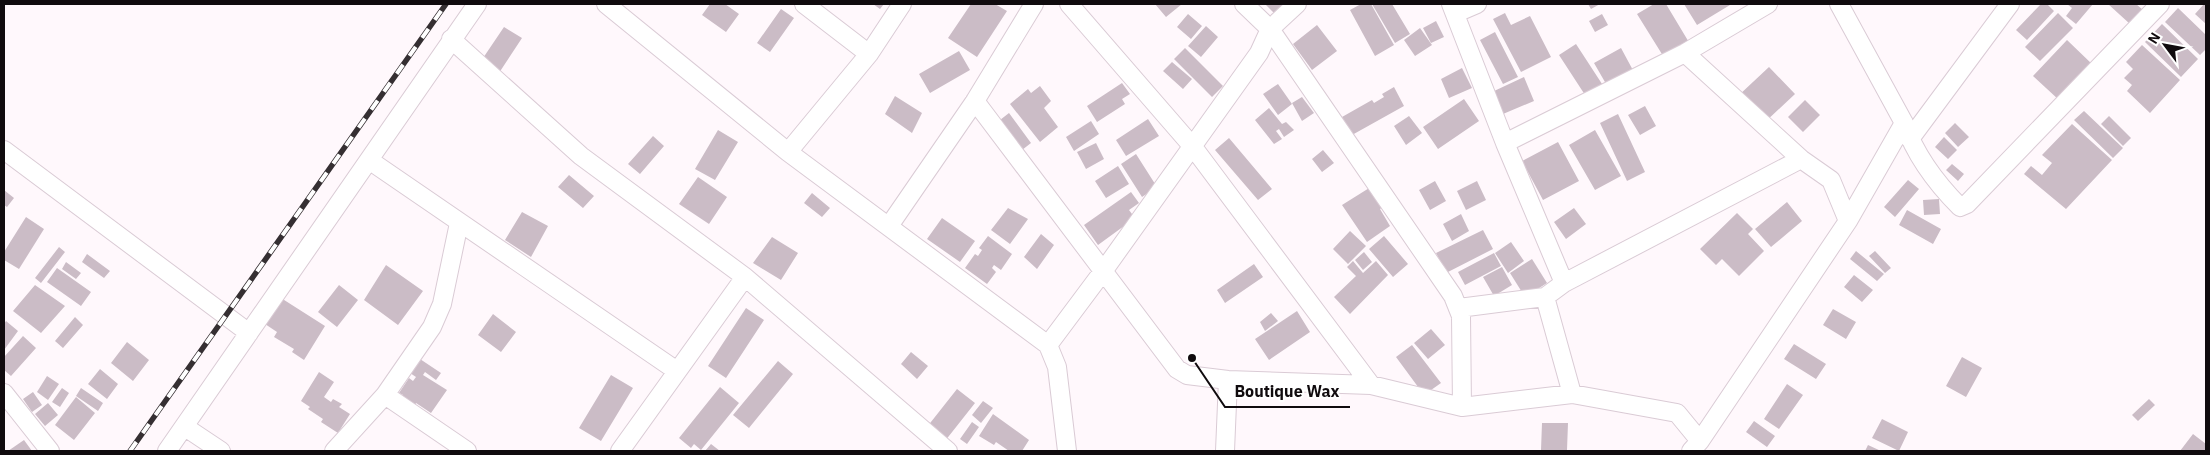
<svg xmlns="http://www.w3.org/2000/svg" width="2210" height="455" viewBox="0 0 2210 455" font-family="'IBM Plex Sans',sans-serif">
<rect width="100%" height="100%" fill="#fff8fc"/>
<path fill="#cbbcc6" d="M710,4H725L739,14L726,32L702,15Z
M873,4H884L880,9Z
M971,4H995L1007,11L977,57L948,38Z
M1155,4H1182L1166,17Z
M1265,4H1290L1279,18Z
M1361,4H1371L1394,45L1375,56L1350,10Z
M1372,4H1392L1410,34L1395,43Z
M1588,4H1600L1591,9Z
M1654,4H1666L1690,44L1665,59L1637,14Z
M1684,4H1730V5L1697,25Z
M2041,4H2047L2054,11L2027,40L2016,30Z
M2067,4H2093L2076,24L2066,16L2072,8Z
M2108,4H2136L2143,10L2130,24Z
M2204,4H2206V24L2195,14Z
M2178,8L2206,35V49L2200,55L2165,22Z
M781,9L794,18L770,52L757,43Z
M1505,13L1511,25L1530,16L1551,57L1521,72L1493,19Z
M2058,13L2073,28L2040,61L2025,47Z
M1188,14L1202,26L1191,39L1177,27Z
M1602,14L1608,25L1595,32L1589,21Z
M1436,21L1444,37L1431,43L1423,28Z
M2162,24L2198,59L2181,77L2145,42Z
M1317,25L1337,51L1312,70L1293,44Z
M1206,26L1218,37L1201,57L1188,46Z
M504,27L522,38L497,76L479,64Z
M1420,28L1432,45L1415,56L1404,40Z
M1495,32L1518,77L1503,84L1480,40Z
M2067,40L2093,65L2059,100L2033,76Z
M1576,44L1604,87L1587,98L1559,55Z
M2142,45L2180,80L2150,113L2127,91L2132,85L2124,78L2133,69L2126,62Z
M1185,48L1223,86L1212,97L1174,59Z
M1621,48L1635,74L1609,89L1594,63Z
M959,51L970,70L930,93L919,74Z
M1172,62L1192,79L1183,89L1163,71Z
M1769,67L1795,94L1764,123L1738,96Z
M1462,68L1472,88L1449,98L1441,79Z
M1524,77L1534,101L1503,114L1492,92Z
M1122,83L1130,94L1122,99L1125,104L1097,122L1087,106Z
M1278,84L1292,104L1278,115L1263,94Z
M1040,86L1051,101L1044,108L1058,127L1040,142L1010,104L1028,89L1031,93Z
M1394,87L1404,106L1352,135L1342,117L1372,100L1374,103L1384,97L1382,94Z
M895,96L922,113L912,133L885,114Z
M1302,97L1314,113L1302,121L1292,103Z
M1464,99L1479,121L1438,149L1423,127Z
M1805,100L1820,115L1803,132L1788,117Z
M1645,106L1656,126L1640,135L1628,115Z
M1269,108L1282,124L1286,122L1294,130L1284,137L1279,129L1276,131L1282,139L1274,144L1255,120Z
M2084,111L2123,148L2113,158L2074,120Z
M1009,113L1031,143L1022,150L1000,120Z
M1618,114L1645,172L1627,181L1600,123Z
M1409,116L1422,133L1406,145L1394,126Z
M2109,116L2131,138L2123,146L2101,124Z
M1148,119L1159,136L1126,156L1116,140Z
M1091,121L1099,134L1074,151L1066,137Z
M1955,123L1969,137L1958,147L1945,133Z
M2072,124L2112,160L2066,209L2024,174L2031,166L2042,175L2052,163L2042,155Z
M718,130L738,142L715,180L695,169Z
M1595,130L1621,176L1595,190L1569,145Z
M653,136L664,146L640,174L628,164Z
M1944,137L1957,150L1948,159L1935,147Z
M1229,138L1272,189L1258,200L1215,150Z
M1558,142L1579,181L1543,200L1522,161Z
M1096,143L1104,159L1086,169L1077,152Z
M1323,150L1334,163L1322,172L1312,159Z
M1136,154L1157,187L1142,197L1121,164Z
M1952,164L1964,174L1958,181L1946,170Z
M1118,166L1129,184L1106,198L1095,181Z
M569,175L594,196L583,208L558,187Z
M698,177L727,197L709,224L679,204Z
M1908,180L1919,189L1895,217L1884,207Z
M1435,181L1446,201L1430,210L1419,190Z
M1477,181L1486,200L1466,210L1457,191Z
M1374,185L1387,203L1380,209L1390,226L1367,242L1342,205Z
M4,190L14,198L7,207L4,205Z
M1131,192L1139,203L1129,210L1135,218L1098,245L1084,225Z
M812,193L830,208L822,217L804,203Z
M1939,199L1940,214L1924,215L1923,200Z
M1787,202L1802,221L1771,247L1755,229Z
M1008,208L1028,219L1010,244L991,230Z
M1574,208L1586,224L1566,239L1554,222Z
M1907,210L1941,229L1933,244L1899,225Z
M522,212L548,226L531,257L505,240Z
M1737,213L1753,229L1748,234L1764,251L1739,276L1722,259L1716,265L1700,249Z
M1461,214L1469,231L1452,241L1443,224Z
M26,217L44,229L19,269L4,260V252Z
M942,218L975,241L960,262L927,239Z
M1483,230L1493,249L1446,273L1436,253Z
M1350,231L1366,246L1348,264L1333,249Z
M1041,234L1054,245L1037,269L1024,257Z
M988,236L1012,254L1001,270L994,265L992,268L996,272L987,284L965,268L975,254L978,256L982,250L979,248Z
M1384,236L1408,264L1393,277L1369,249Z
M772,237L798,253L781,280L753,263Z
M1511,242L1524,261L1508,273L1495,253Z
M59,247L65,252L41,283L35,278Z
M1856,251L1884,274L1877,281L1850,259Z
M1875,251L1891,268L1885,273L1869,256Z
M1364,252L1372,262L1363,270L1355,260Z
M1494,253L1501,266L1465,285L1458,272Z
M87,254L110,271L104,278L82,262Z
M1532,259L1547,283L1525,297L1510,273Z
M1353,261L1363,273L1376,261L1388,275L1350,314L1334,297L1356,276L1347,267Z
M66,262L81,273L76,279L62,269Z
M1254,264L1263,277L1225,303L1217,290Z
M386,265L423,291L398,325L364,300Z
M1502,267L1512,285L1494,296L1483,277Z
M57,268L91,292L81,306L47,282Z
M1854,275L1873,290L1862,302L1844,287Z
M35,285L65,306L41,333L13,311Z
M339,285L358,300L337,327L318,312Z
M281,298L325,326L304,360L292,352L294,349L274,337L277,332L265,324Z
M746,308L764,320L726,378L708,366Z
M1833,309L1856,322L1846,339L1823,325Z
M1297,311L1310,332L1269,360L1255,339Z
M1271,313L1278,321L1265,331L1260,322Z
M493,314L516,332L501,352L478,335Z
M75,317L83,325L63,348L55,341Z
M6,321L18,331L4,350V324Z
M1431,329L1445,345L1428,359L1414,343Z
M23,336L36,348L11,376L4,370V357Z
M127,342L149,360L133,381L111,363Z
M1794,344L1826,364L1816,379L1784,359Z
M1412,345L1441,383L1424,395L1396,357Z
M911,352L928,366L917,379L901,364Z
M1962,357L1982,368L1966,397L1946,386Z
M420,359L441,373L436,380L425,372L423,375L447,390L431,413L416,403L413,410L399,401L403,395L399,393L409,378L413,381L416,377L410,373Z
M778,361L793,374L749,428L733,415Z
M100,369L118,384L107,399L88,384Z
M319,372L334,382L324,397L331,402L333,399L342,404L339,407L350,414L338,433L321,422L323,419L308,409L310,407L301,401Z
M611,375L633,388L601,441L579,428Z
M47,376L59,384L48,400L37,392Z
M1787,384L1803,395L1779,429L1764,419Z
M720,387L739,403L701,450L694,444L691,448L679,438Z
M62,388L69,393L60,407L52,402Z
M81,388L103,403L98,411L76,396Z
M957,389L975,403L945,441L927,427Z
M33,392L42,405L32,412L23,399Z
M76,397L95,413L74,440L55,425Z
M2149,399L2155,405L2138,421L2132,415Z
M983,401L993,408L981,423L972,415Z
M48,403L58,415L45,426L35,414Z
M993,414L1029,440L1022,451H1009L996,442L994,445L979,436Z
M1882,419L1908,432L1899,451L1872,438Z
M1754,421L1775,436L1767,447L1746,432Z
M972,422L979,427L967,444L960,439Z
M1542,423H1568L1567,450H1541Z
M2193,434L2206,444V451H2180Z
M24,440L32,451H8Z
M711,444L720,451H705Z
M1868,445L1881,451H1865Z"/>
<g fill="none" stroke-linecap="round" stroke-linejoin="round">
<g stroke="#dacbd5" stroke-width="20">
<path id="minor" d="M606,4L788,152L1048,345L1057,367L1067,451
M804,4L869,54
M1069,4L1193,147L1371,385
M1244,4L1270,29L1453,296L1461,316L1462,407
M1451,4L1505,143L1564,283
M1839,4L1904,123C1915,154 1937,184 1960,207L1967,204L2160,4
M1456,13L1477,4
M451,39L581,156L745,277L948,451
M1685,53L1801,159L1831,180L1848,221
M975,101L1177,369L1187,375L1228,380L1371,385L1462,407L1572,394L1677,413L1700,441
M1910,139L2010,4
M1505,143L1685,53L1768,4
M4,150L249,333
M788,152L869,54L902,4
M369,160L677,371
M889,226L975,101L1034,4
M1545,297L1572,394
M1459,308L1545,297L1564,283L1801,159
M1048,345L1104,270L1259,53L1270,29L1297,4
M4,393L50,451
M385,395L467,451
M185,427L221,451
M167,451L477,4
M334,451L385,395L432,327L442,304L459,223
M620,451L745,277
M1225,451L1228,380
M1691,451L1700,441L1848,221L1904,123"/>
</g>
<use href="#minor" stroke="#fff" stroke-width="18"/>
<g stroke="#352f32" stroke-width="5.5">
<path id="rail" d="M130,451L446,4"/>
</g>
<use href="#rail" stroke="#fff" stroke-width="4" stroke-dasharray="11" stroke-linecap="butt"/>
</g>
<path fill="none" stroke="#100b0e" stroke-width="2" d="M1192 358L1225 407H1350"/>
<circle fill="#100b0e" stroke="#fff" stroke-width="2" cx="1192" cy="358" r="5"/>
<g font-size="16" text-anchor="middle" font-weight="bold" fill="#100b0e" stroke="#fff" stroke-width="4" stroke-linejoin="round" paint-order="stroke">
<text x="1287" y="397">Boutique Wax</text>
</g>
<rect width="2210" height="455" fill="none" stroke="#100b0e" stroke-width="10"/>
<g transform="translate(2165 45) rotate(302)" stroke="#ffffff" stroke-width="4" paint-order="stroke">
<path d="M0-4L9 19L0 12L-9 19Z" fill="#100b0e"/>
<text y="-8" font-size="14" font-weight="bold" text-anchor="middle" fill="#100b0e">N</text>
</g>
</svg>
